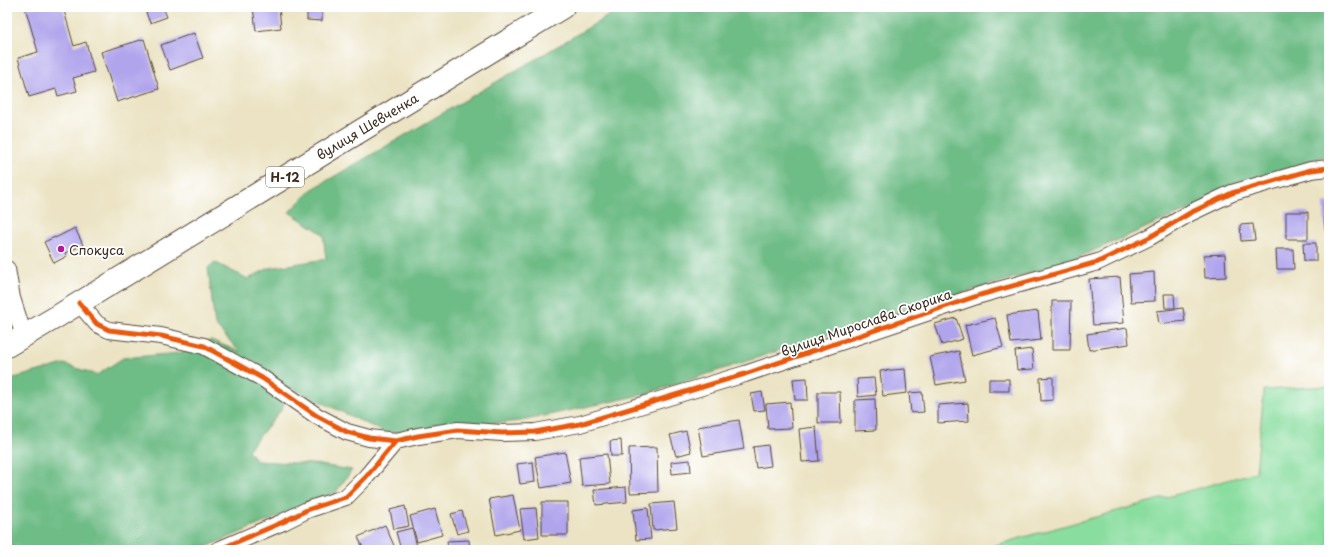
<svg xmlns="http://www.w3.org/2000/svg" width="1336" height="557" font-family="'Playpen Sans',sans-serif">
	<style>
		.green { fill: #89dd9f; stroke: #62845e }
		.forest { fill: #6ebc86; stroke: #547352 }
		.building { fill: #b0a4ec }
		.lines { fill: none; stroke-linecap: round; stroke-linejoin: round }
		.street-casing { stroke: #554637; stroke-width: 18 }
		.primary-casing { stroke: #554637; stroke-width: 24 }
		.street { stroke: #fff; stroke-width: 16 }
		.primary { stroke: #fff; stroke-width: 22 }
		.cycleway-casing { stroke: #fff; stroke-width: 8 }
		.cycleway { stroke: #e8590c; stroke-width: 5 }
		.poi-dot { fill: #b5179e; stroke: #fff; stroke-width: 1.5 }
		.labels { text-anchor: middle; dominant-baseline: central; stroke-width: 3.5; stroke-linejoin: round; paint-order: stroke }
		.shield { fill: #fff; stroke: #766a62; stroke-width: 1 }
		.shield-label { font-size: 12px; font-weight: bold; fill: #3b2a1e }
		.street-label { font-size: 13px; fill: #3b2a1e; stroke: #fff }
		.poi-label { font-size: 13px; fill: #3b2a1e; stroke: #fff; text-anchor: start }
	</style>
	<rect width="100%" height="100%" fill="#fff"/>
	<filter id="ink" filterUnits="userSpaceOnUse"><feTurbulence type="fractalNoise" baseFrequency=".025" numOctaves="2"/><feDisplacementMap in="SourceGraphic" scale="8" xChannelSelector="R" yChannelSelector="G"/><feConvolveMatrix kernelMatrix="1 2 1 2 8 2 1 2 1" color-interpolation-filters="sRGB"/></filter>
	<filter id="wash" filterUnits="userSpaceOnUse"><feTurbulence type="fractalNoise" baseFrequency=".012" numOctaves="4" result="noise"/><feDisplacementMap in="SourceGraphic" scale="16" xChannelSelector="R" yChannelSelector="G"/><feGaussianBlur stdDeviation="0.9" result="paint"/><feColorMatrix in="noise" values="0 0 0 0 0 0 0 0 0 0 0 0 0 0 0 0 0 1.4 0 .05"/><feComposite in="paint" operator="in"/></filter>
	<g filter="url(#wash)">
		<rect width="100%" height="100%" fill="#ebe3c3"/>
		<!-- green -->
		<path class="green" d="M1329 386V550H978L1256 472 1264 390Z"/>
		<!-- forest -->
		<path class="forest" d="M623 7H1329V154L1154 224 1068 262 879 318 646 394 521 421 386 433 290 387 282 409 248 450 256 461 314 464 352 470 336 492 199 550H7V380L64 364 97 375 123 358 179 353 211 340 240 352 215 325 208 268 214 262 248 279 269 268 326 259 323 234 289 212 311 190 539 57Z"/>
		<g id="blocks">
			<!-- building -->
			<path class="building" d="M25 7H63L74 46 86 42 94 72 73 78 77 91 58 96 56 89 29 97 18 58 38 52Z
				M144 7H163L167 17 150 23Z
				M253 7H279L281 28 256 31Z
				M307 7H322V21L307 20Z
				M194 33 203 58 170 70 161 45Z
				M144 39 159 89 117 102 101 52Z
				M1329 202V231H1325L1324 203Z
				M1286 212H1308V239H1286Z
				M1253 224 1255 240 1241 241 1240 225Z
				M75 228 83 245 65 253 67 256 54 263 44 242 55 237V238Z
				M1303 243H1316V261H1304Z
				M1276 249H1293L1294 269H1277Z
				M1225 254 1226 277 1205 278 1204 255Z
				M1154 272 1155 301 1131 302 1129 274Z
				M1120 277 1124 323 1093 325 1089 279Z
				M1164 294H1174L1175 308H1165Z
				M1052 301H1071L1070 350H1052Z
				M1183 308 1185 321 1159 324 1157 311Z
				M1038 311 1041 340 1011 343 1007 315Z
				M956 318 963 339 942 345 935 324Z
				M995 318 1003 347 972 355 965 325Z
				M1127 328 1129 344 1089 350 1087 334Z
				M1032 349 1034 369 1017 370 1015 351Z
				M959 351 965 380 936 385 930 357Z
				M905 369 907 393 883 396 880 371Z
				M1053 377V400L1041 401 1040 378Z
				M807 378 808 400H795L793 379Z
				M874 378 876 395 858 397 857 379Z
				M989 379H1009V391H989Z
				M762 392 765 410 754 411 751 394Z
				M818 392H840L841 423H818Z
				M922 392 924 412 911 413 909 393Z
				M875 399 876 430 855 431V400Z
				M790 402 792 428 768 429 766 404Z
				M968 403 969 421 938 423V405Z
				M739 420 744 449 703 456 698 427Z
				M816 427 819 461 802 462 799 429Z
				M686 431 691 452 676 456 670 435Z
				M621 440 622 456H611L610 441Z
				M768 445 771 466 756 468 753 447Z
				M657 447 658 492 630 493 629 448Z
				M565 452 571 483 541 488 535 457Z
				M607 454 610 484 582 486 579 457Z
				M690 460 691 472 672 474 671 462Z
				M533 462 535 482 520 484 517 464Z
				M626 487 627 502 596 505 594 490Z
				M513 495 520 530 496 535 489 499Z
				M542 502H568V535H542Z
				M674 502 677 528 653 530 651 504Z
				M405 506 409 526 394 529 390 510Z
				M536 508 539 537 524 539 520 509Z
				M648 508 651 539 636 540 633 510Z
				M435 509 442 535 417 542 410 516Z
				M462 511 468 531 457 534 451 514Z
				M385 525 396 550H364L358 537Z
				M412 528 418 550H401L396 532Z
				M469 540 470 550H448L447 541Z"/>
		</g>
	</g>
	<g filter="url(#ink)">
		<use href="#blocks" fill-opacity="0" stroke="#554637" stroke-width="1"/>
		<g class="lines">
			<defs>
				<path id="street" d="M7 269 12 298 24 336
					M79 303 97 324 109 330 161 336 204 346 262 378 317 416 347 432 369 438 396 441
					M218 550 283 522 307 510 346 497 366 477 396 441 418 436 458 430 502 433 535 432 580 424 745 374 980 295 1098 262 1150 237 1190 213 1232 193 1311 170 1329 168"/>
				<path id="primary" d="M7 346 58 316 563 7"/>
			</defs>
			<!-- street casing -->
			<use href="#street" class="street-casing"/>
			<!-- primary casing -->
			<use href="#primary" class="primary-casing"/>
			<!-- street -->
			<use href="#street" class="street"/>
			<!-- primary -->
			<use href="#primary" class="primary"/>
			<defs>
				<path id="cycleway" d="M79 303 97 324 109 330 161 336 204 346 262 378 317 416 347 432 369 438 396 441
					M218 550 283 522 307 510 346 497 366 477 396 441 418 436 458 430 502 433 535 432 580 424 745 374 980 295 1098 262 1150 237 1190 213 1232 193 1311 170 1329 168"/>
			</defs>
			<!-- cycleway casing -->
			<use href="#cycleway" class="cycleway-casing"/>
			<!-- cycleway -->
			<use href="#cycleway" class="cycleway"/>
		</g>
	</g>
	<!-- markers -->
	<circle class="poi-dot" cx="61" cy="249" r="4"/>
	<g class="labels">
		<!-- shield labels -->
		<rect class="shield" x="266" y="167" width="38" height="20" rx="3"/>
		<g class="shield-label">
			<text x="285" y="177">Н-12</text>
		</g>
		<!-- street labels -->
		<g class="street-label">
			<text transform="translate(367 126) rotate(-31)">вулиця Шевченка</text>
			<text transform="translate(866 322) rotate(-19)">вулиця Мирослава Скорика</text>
		</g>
		<!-- poi labels -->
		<g class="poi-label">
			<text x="69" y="249">Спокуса</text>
		</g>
	</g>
	<!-- margin -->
	<rect width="1336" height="557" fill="none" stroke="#fff" stroke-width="24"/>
</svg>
